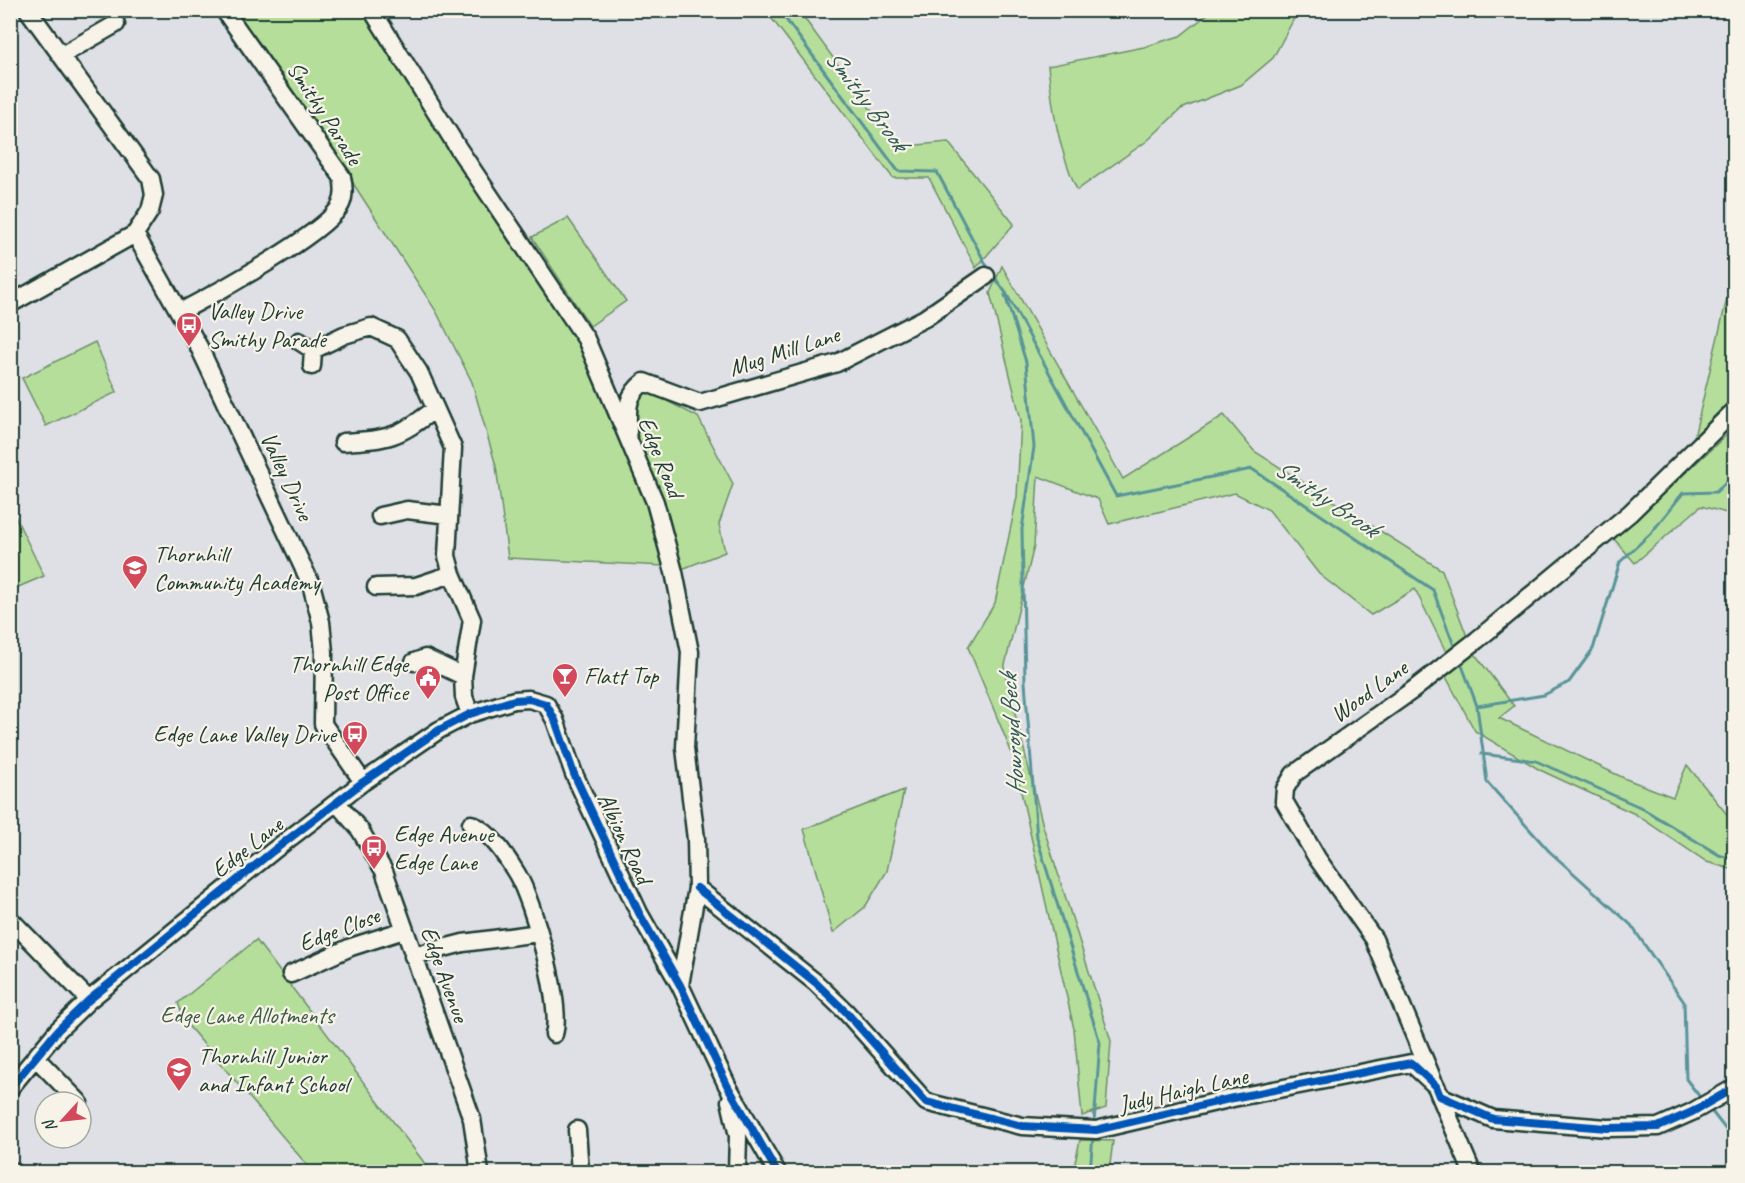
<svg xmlns="http://www.w3.org/2000/svg" width="1745" height="1183" font-family="Caveat,sans-serif">
	<style>
		.green { fill: #b6de9b; stroke: #6a8e68; stroke-width: 1.5 }
		.lines { fill: none; stroke-linecap: round; stroke-linejoin: round }
		.stream { stroke: #589497; stroke-width: 3 }
		.minor-casing { stroke: #1f3d34; stroke-width: 21 }
		.minor { stroke: #f7f3e8; stroke-width: 16 }
		.cycleway-casing { stroke: #f7f3e8; stroke-width: 11 }
		.cycleway { stroke: #0057b8; stroke-width: 8 }
		.labels { text-anchor: middle; dominant-baseline: central; stroke-width: 4.5; stroke-linejoin: round; paint-order: stroke }
		.street-label { font-size: 24px; fill: #1f3d34; stroke: #f7f3e8 }
		.poi-label { font-size: 24px; fill: #1f3d34; stroke: #f7f3e8; text-anchor: start }
		.park-label { font-size: 24px; fill: #3d5d49; stroke: #f7f3e8 }
		.water-label { font-size: 26px; font-style: italic; fill: #325a55; stroke: #f7f3e8 }
	</style>
	<rect width="100%" height="100%" fill="#dfdfe6"/>
	<filter id="ink" filterUnits="userSpaceOnUse"><feTurbulence type="fractalNoise" baseFrequency=".0167" numOctaves="2"/><feDisplacementMap in="SourceGraphic" scale="12" xChannelSelector="R" yChannelSelector="G"/><feConvolveMatrix kernelMatrix="1 2 1 2 8 2 1 2 1" color-interpolation-filters="sRGB"/></filter>
	<g filter="url(#ink)">
		<!-- green -->
		<path class="green" d="M1213 10 1298 11 1273 58 1241 85 1181 109 1147 141 1077 190C1058 147 1053 112 1048 66L1144 47 1180 36Z
			M231 11H364L586 354 649 505 664 566 508 558 496 466 472 382 436 311 349 177Z
			M766 11H799L898 147 948 142 1014 224 976 268 929 178H893Z
			M568 218 626 301 590 326 532 237Z
			M1002 266 1123 479 1224 415 1254 451 1442 570 1468 639 1447 654 1415 589 1371 615 1319 574 1269 510 1235 493 1109 524 1098 499 1038 476 1034 546 1004 669 1043 826 1111 1041 1106 1108 1082 1116 1074 1029 1013 756 968 647 995 603 1017 497 1021 420 990 293Z
			M1734 269V396L1694 437Z
			M95 342 117 392 46 426 22 378Z
			M644 389 698 417 733 484 719 524 725 552 682 569C675 546 671 519 662 497 646 457 618 432 644 389Z
			M1734 428V515L1701 506 1635 563 1614 539Z
			M14 514 44 576 11 590V516Z
			M1472 650 1514 706 1499 718 1626 779 1673 797 1687 765 1734 823V870L1707 862 1635 814 1540 770 1475 731 1445 675Z
			M904 790 887 871 865 907 833 933 804 829Z
			M256 940 426 1165 416 1172H313L185 1022 178 1003Z
			M1080 1140 1113 1141 1109 1172H1073Z"/>
		<g class="lines">
			<!-- stream -->
			<path class="stream" d="M779 10 898 171 937 172 989 270
				M993 275 1006 293 1116 496 1252 469 1433 590 1456 651
				M1005 295 1026 362 1034 447 1022 529 1025 682 1037 838 1100 1043 1094 1123
				M1460 660 1477 706 1487 782 1549 851 1631 925 1684 1002 1686 1079 1703 1101
				M1477 706 1544 695 1569 682 1593 649 1620 562 1651 533 1683 493 1716 492 1734 474
				M1482 754 1536 761 1640 807 1719 855 1734 860
				M1709 1108 1734 1140
				M1090 1172 1093 1135"/>
			<defs>
				<path id="minor" d="M372 10 458 148 586 339 655 502 674 572 690 652 685 748 696 839 697 888 680 985
					M62 55 116 24
					M135 234 199 347 311 584 321 622 324 652 323 724 363 782
					M10 304 135 234 150 211 154 195 151 179 28 10
					M180 312C211 296 330 231 341 204 345 195 344 186 342 177L224 10
					M299 341 313 350 344 335 371 327 397 339 419 372 453 448 447 556 452 574 472 620 463 676 464 697 470 714
					M312 366 313 350
					M628 432C628 409 625 397 644 382L700 403 837 363 925 318 986 276
					M343 442C390 439 397 438 435 409
					M380 516 407 510 449 515
					M376 587 416 586 452 574
					M414 662 425 658 463 676
					M337 803 360 830 384 871 472 1119 480 1172
					M471 824C491 832 506 856 517 874 533 901 563 1006 554 1034
					M697 888 815 982 846 1012 926 1102 1022 1126 1096 1130 1233 1098 1411 1063 1436 1086 1440 1096 1493 1119 1607 1128 1658 1127 1692 1112 1734 1088
					M10 919 89 1000
					M413 956 463 943 539 933
					M291 974 351 947 404 930
					M35 1057 79 1102
					M1433 1080 1374 939 1317 858 1284 801 1285 789 1294 774 1413 690 1477 640 1630 513 1734 411
					M10 1088 58 1030 89 1000 273 851 363 782 439 730 470 714 514 700 529 699 546 704 555 720 574 774 639 913 680 985 727 1085 777 1172
					M1440 1096 1472 1172
					M730 1101 738 1136 737 1172
					M577 1130 580 1172
					M10 1170 14 1172"/>
			</defs>
			<!-- minor casing -->
			<use href="#minor" class="minor-casing"/>
			<!-- minor -->
			<use href="#minor" class="minor"/>
			<defs>
				<path id="cycleway" d="M697 888 815 982 846 1012 926 1102 1022 1126 1096 1130 1233 1098 1411 1063 1436 1086 1440 1096 1493 1119 1607 1128 1658 1127 1692 1112 1734 1088
					M10 1088 58 1030 89 1000 273 851 363 782 439 730 470 714 514 700 529 699 546 704 555 720 574 774 639 913 680 985 727 1085 777 1172"/>
			</defs>
			<!-- cycleway casing -->
			<use href="#cycleway" class="cycleway-casing"/>
			<!-- cycleway -->
			<use href="#cycleway" class="cycleway"/>
		</g>
	</g>
	<!-- icons -->
	<defs>
		<symbol id="bus-pin" viewBox="-11 -11 22 30"><path d="M0 17L-7.5 6A9.5 9.5 0 1 1 7.5 6Z" fill="#d1495b" stroke="#f7f3e8"/><path d="M-5-6H5V4H4V6H2V4H-2V6H-4V4H-5ZM-3.5-4V0h7V-4ZM-3.5 1.2v1.5H-2V1.2ZM2 1.2v1.5H3.5V1.2Z" fill="#fff"/></symbol>
		<symbol id="school-pin" viewBox="-11 -11 22 30"><path d="M0 17L-7.5 6A9.5 9.5 0 1 1 7.5 6Z" fill="#d1495b" stroke="#f7f3e8"/><path d="M0-5L7-2L0 1L-7-2ZM-4 1L0 2.5L4 1V4Q0 6-4 4Z" fill="#fff"/></symbol>
		<symbol id="bar-pin" viewBox="-11 -11 22 30"><path d="M0 17L-7.5 6A9.5 9.5 0 1 1 7.5 6Z" fill="#d1495b" stroke="#f7f3e8"/><path d="M-6-5H6L.8 .8V4.5H3.5V6h-7V4.5H-.8V.8Z" fill="#fff"/></symbol>
		<symbol id="civic-pin" viewBox="-11 -11 22 30"><path d="M0 17L-7.5 6A9.5 9.5 0 1 1 7.5 6Z" fill="#d1495b" stroke="#f7f3e8"/><path d="M-.6-6.5H3V-4.5H.6V-3L4-1V1h2V6H-6V1h2V-1L-.6-3ZM-1.2 2.5V6h2.4V2.5Z" fill="#fff"/></symbol>
	</defs>
	<g fill-rule="evenodd">
		<use href="#bus-pin" x="174" y="310" width="30" height="40"/>
		<use href="#school-pin" x="120" y="553" width="30" height="40"/>
		<use href="#bar-pin" x="550" y="661" width="30" height="40"/>
		<use href="#civic-pin" x="413" y="663" width="30" height="40"/>
		<use href="#bus-pin" x="340" y="719" width="30" height="40"/>
		<use href="#bus-pin" x="359" y="833" width="30" height="40"/>
		<use href="#school-pin" x="164" y="1055" width="30" height="40"/>
	</g>
	<g class="labels">
		<!-- street labels -->
		<g class="street-label">
			<text transform="translate(325 113) rotate(57)">Smithy Parade</text>
			<text transform="translate(784 351) rotate(-18)">Mug Mill Lane</text>
			<text transform="translate(661 457) rotate(68)">Edge Road</text>
			<text transform="translate(287 476) rotate(65)">Valley Drive</text>
			<text transform="translate(1369 691) rotate(-36)">Wood Lane</text>
			<text transform="translate(625 838) rotate(65)">Albion Road</text>
			<text transform="translate(247 847) rotate(-38)">Edge Lane</text>
			<text transform="translate(339 929) rotate(-21)">Edge Close</text>
			<text transform="translate(445 974) rotate(70)">Edge Avenue</text>
			<text transform="translate(1183 1090) rotate(-13)">Judy Haigh Lane</text>
		</g>
		<!-- poi labels -->
		<g class="poi-label">
			<text x="208" y="311">Valley Drive<tspan x="208" dy="28">Smithy Parade</tspan></text>
			<text x="154" y="554">Thornhill<tspan x="154" dy="28">Community Academy</tspan></text>
			<text x="408" y="664" text-anchor="end">Thornhill Edge<tspan x="408" dy="28">Post Office</tspan></text>
			<text x="584" y="676">Flatt Top</text>
			<text x="336" y="734" text-anchor="end">Edge Lane Valley Drive</text>
			<text x="394" y="834">Edge Avenue<tspan x="394" dy="28">Edge Lane</tspan></text>
			<text x="198" y="1056">Thornhill Junior<tspan x="198" dy="28">and Infant School</tspan></text>
		</g>
		<!-- park labels -->
		<g class="park-label">
			<text x="247" y="1015">Edge Lane Allotments</text>
		</g>
		<!-- water labels -->
		<g class="water-label">
			<text transform="translate(867 100) rotate(53)">Smithy Brook</text>
			<text transform="translate(1327 498) rotate(34)">Smithy Brook</text>
			<text transform="translate(1012 735) rotate(-94)">Howroyd Beck</text>
		</g>
	</g>
	<!-- margin -->
	<rect width="1745" height="1183" fill="none" stroke="#f7f3e8" stroke-width="36"/>
	<rect x="18" y="18" width="1709" height="1147" fill="none" stroke="#1f3d34" stroke-width="2" filter="url(#ink)"/>
	<!-- north arrow -->
	<g transform="translate(63 1120) rotate(243)"><circle r="28" fill="#f7f3e8" stroke="#a1aaa0" stroke-width="1.5"/>
	<path d="M0-4.5L10 22L0 15L-10 22Z" fill="#d1495b"/>
	<text y="-9" font-size="16" font-weight="bold" text-anchor="middle" fill="#1f3d34">N</text>
	</g>
</svg>
